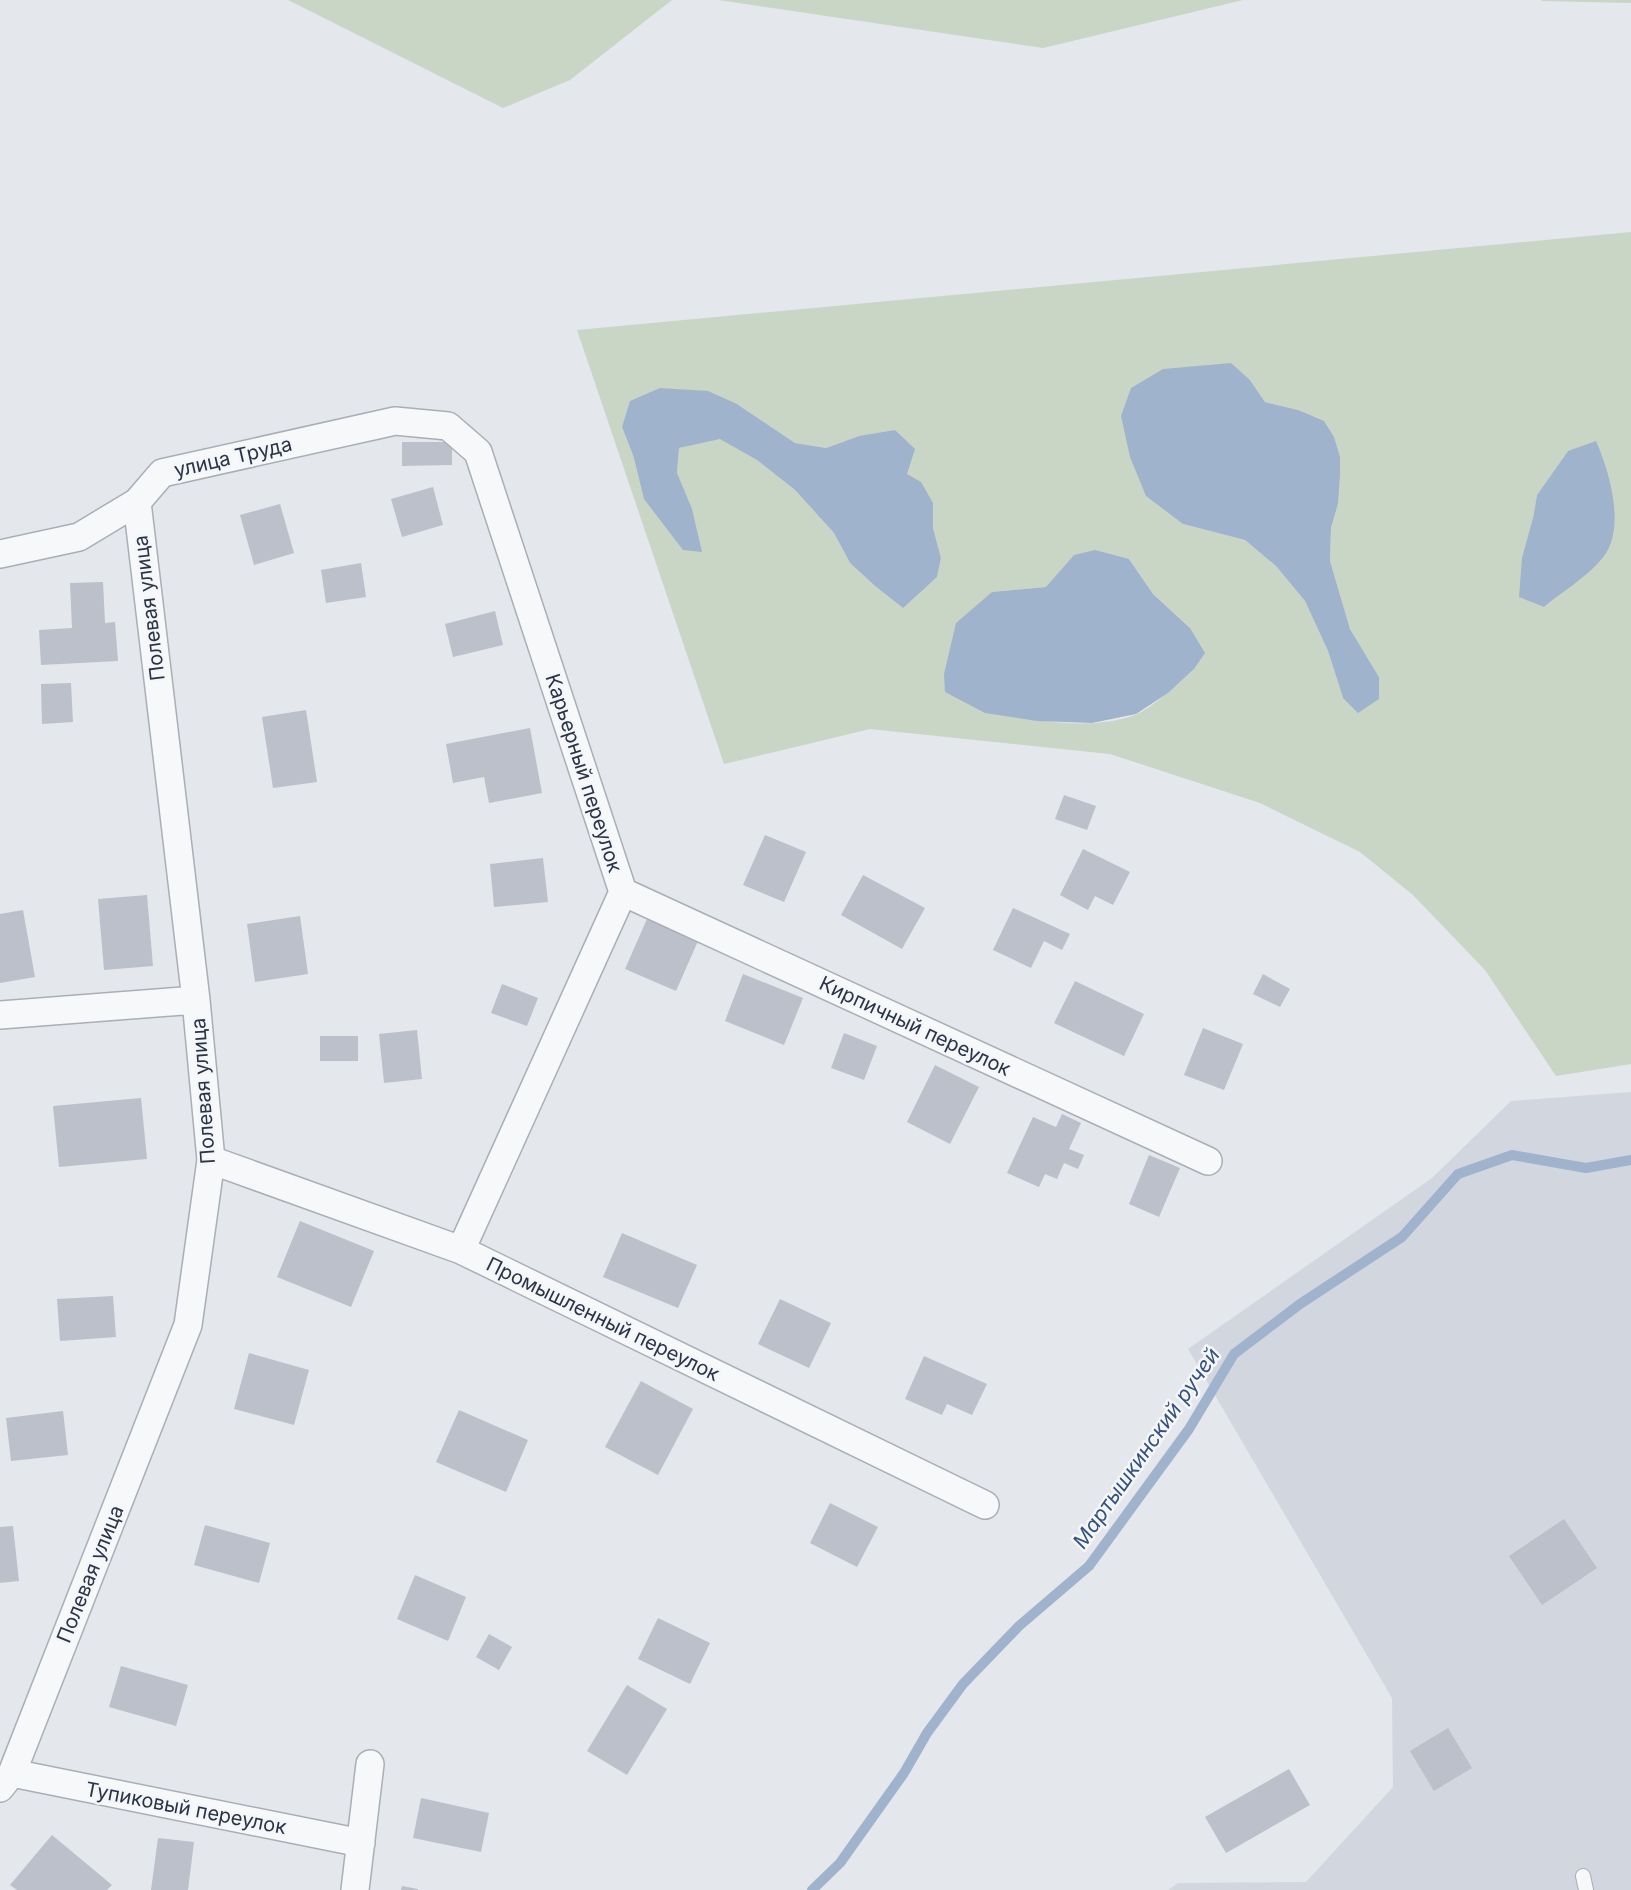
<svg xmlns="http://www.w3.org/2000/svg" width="1631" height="1890" font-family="Inter,sans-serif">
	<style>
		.built { fill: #d2d6de }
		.green { fill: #c9d6c5; fill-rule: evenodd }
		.water { fill: #9fb4cc }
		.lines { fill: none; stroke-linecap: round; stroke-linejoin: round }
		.stream { stroke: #9fb4cc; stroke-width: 10 }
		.building { fill: #bbc0ca }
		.lane-casing { stroke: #a9aeb7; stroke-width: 16 }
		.street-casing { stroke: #a9aeb7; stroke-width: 30 }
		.lane { stroke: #f7f8fa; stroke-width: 14 }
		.street { stroke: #f7f8fa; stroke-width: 27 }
		.labels { text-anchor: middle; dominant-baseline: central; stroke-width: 5; stroke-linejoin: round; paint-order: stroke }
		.street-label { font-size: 20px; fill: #2b3445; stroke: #f4f6f9 }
		.water-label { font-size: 21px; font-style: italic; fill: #34527a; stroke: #f4f6f9 }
	</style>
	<rect width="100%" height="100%" fill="#e4e7ec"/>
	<!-- built -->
	<path class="built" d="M1631 1092V1890H1168L1178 1883 1306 1882 1393 1787 1392 1698 1188 1349 1432 1178 1511 1101Z"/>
	<!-- green -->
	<path class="green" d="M288 0H672L570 80 503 108Z
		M718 0H1243L1043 48Z
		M1542 0H1631V3L1542 1Z
		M1631 232V1064L1556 1076 1485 970 1413 895 1360 852 1260 803 1110 754 870 729 724 764 577 330ZM1250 380 1265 402 1298 410 1338 504 1331 528 1330 561 1350 629 1379 677 1343 698 1328 651 1305 601 1276 566 1245 540 1183 524ZM737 404 795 443 826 448 859 436 906 474 933 503V528L941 558 937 577 902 607 875 586 850 563 834 533 795 490 757 460 720 438 679 448 677 473 634 458 622 427ZM1568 451 1591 569 1544 607 1533 518 1537 495ZM1129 559 1153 594 1190 628 1194 669C1179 683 1154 707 1135 715 1100 728 1052 724 1016 716L992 592 1046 587Z"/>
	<!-- water -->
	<path class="water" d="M1231 363 1250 380 1265 402 1298 410 1324 421 1334 437 1340 457V475L1338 504 1331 528 1330 561 1350 629 1379 677V699L1358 713 1343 698 1328 651 1305 601 1276 566 1245 540 1183 524 1146 496 1130 457 1121 416 1131 388 1163 369Z
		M660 388 708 391 737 404 795 443 826 448 859 436 895 430 915 449 907 474 921 482 933 503V528L941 558 937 577 903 608 875 586 850 563 834 533 795 490 757 460 720 439 679 448 677 473 692 509 702 552 683 550 644 499 634 458 622 427 630 401Z
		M1596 441C1609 470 1626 527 1604 556 1590 575 1562 592 1544 607L1519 597 1522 558 1533 518 1537 495 1568 451Z
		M1095 550 1129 559 1153 594 1190 628 1205 653 1194 669 1168 693 1136 714 1092 723 1037 721 985 713 945 692 944 674 956 623 992 592 1046 587 1074 555Z"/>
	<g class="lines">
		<!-- stream -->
		<path class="stream" d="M812 1890 840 1863 904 1773 927 1733 963 1684 1019 1626 1089 1566 1189 1429 1234 1354 1300 1304 1402 1237 1458 1174 1512 1155 1586 1168 1631 1160"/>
	</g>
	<!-- building -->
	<path class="building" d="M402 442H452V465L402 466Z
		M433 487 443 525 402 537 391 499Z
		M280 504 294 553 254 565 240 515Z
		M361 563 366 597 326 603 321 570Z
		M103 582 105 623 115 622 118 661 41 665 39 630 72 628 70 583Z
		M495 611 503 645 453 657 445 624Z
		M71 683 73 722 42 724 41 684Z
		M306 710 317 782 273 788 262 717Z
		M530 728 542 793 489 803 484 777 453 783 446 744Z
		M1064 795 1096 806 1087 830 1055 819Z
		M765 835 806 852 784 902 743 885Z
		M1083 849 1130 872 1113 905 1095 896 1088 910 1060 895Z
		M543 858 548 902 494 907 490 864Z
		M863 875 925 908 902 949 841 915Z
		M147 895 153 966 104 970 98 899Z
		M1013 908 1070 934 1062 950 1044 941 1031 968 993 950Z
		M23 910 35 977 0 983V914Z
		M300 916 308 974 255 982 247 924Z
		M647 919 698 941 676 991 625 969Z
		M743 974 803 998 784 1045 725 1021Z
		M1263 974 1290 989 1280 1007 1253 994Z
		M1075 981 1144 1014 1124 1056 1054 1023Z
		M502 984 538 998 527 1026 491 1013Z
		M1203 1028 1243 1044 1224 1090 1184 1075Z
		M417 1030 422 1079 384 1083 379 1034Z
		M844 1033 877 1046 864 1080 831 1068Z
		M320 1036H358V1061H320Z
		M935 1065 979 1087 950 1144 907 1122Z
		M141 1098 147 1159 59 1167 53 1106Z
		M1062 1114 1081 1123 1069 1149 1084 1155 1078 1169 1064 1163 1057 1179 1045 1174 1039 1187 1007 1173 1033 1117 1056 1127Z
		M1149 1155 1180 1168 1159 1217 1129 1204Z
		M300 1221 374 1251 351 1307 277 1277Z
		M622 1233 697 1265 678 1308 603 1277Z
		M113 1296 116 1337 60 1341 57 1299Z
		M780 1299 831 1323 809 1368 758 1344Z
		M249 1353 309 1370 294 1425 234 1409Z
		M924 1356 987 1384 972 1415 947 1404 942 1415 905 1399Z
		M641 1381 693 1409 658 1475 605 1447Z
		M459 1410 528 1440 506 1492 436 1462Z
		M63 1411 68 1455 11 1461 6 1418Z
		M830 1503 878 1527 857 1567 810 1543Z
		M1564 1519 1597 1568 1542 1605 1509 1556Z
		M205 1525 270 1543 259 1583 194 1565Z
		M13 1526 19 1581 0 1583V1527Z
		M415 1575 466 1597 448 1641 397 1619Z
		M658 1618 710 1643 690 1684 638 1659Z
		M489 1634 512 1647 499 1670 476 1657Z
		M121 1666 188 1685 176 1726 109 1707Z
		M627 1685 667 1709 627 1775 587 1751Z
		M1448 1728 1472 1768 1434 1791 1410 1751Z
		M1289 1769 1310 1805 1226 1853 1205 1817Z
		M421 1798 489 1813 481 1852 413 1838Z
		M52 1835 112 1885 107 1890H17L10 1885Z
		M158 1838 194 1842 188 1890H151Z
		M402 1886 418 1889V1890H401Z"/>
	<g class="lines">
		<defs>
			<path id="lane" d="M1583 1876 1586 1890"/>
			<path id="street" d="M0 554 79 537 137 502 162 473 395 421 448 426 478 452 623 892 461 1250
				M623 892 1208 1161
				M0 1015 196 1000
				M211 1160 461 1250 985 1505
				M12 1773 361 1843
				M0 1788 12 1773 188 1325 211 1160 196 1000 137 502
				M355 1890 370 1764"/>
		</defs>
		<!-- lane casing -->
		<use href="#lane" class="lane-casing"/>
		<!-- street casing -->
		<use href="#street" class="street-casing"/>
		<!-- lane -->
		<use href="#lane" class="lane"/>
		<!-- street -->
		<use href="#street" class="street"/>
	</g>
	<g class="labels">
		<!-- street labels -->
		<g class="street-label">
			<text transform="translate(233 457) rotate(-13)">улица Труда</text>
			<text transform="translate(149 608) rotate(-97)">Полевая улица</text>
			<text transform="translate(584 773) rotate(72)">Карьерный переулок</text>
			<text transform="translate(915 1026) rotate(25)">Кирпичный переулок</text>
			<text transform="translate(203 1091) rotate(-94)">Полевая улица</text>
			<text transform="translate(603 1319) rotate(26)">Промышленный переулок</text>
			<text transform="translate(90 1574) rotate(-68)">Полевая улица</text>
			<text transform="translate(186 1808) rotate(11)">Тупиковый переулок</text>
		</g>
		<!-- water labels -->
		<g class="water-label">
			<text transform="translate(1146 1448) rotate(-55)">Мартышкинский ручей</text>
		</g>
	</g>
</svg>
